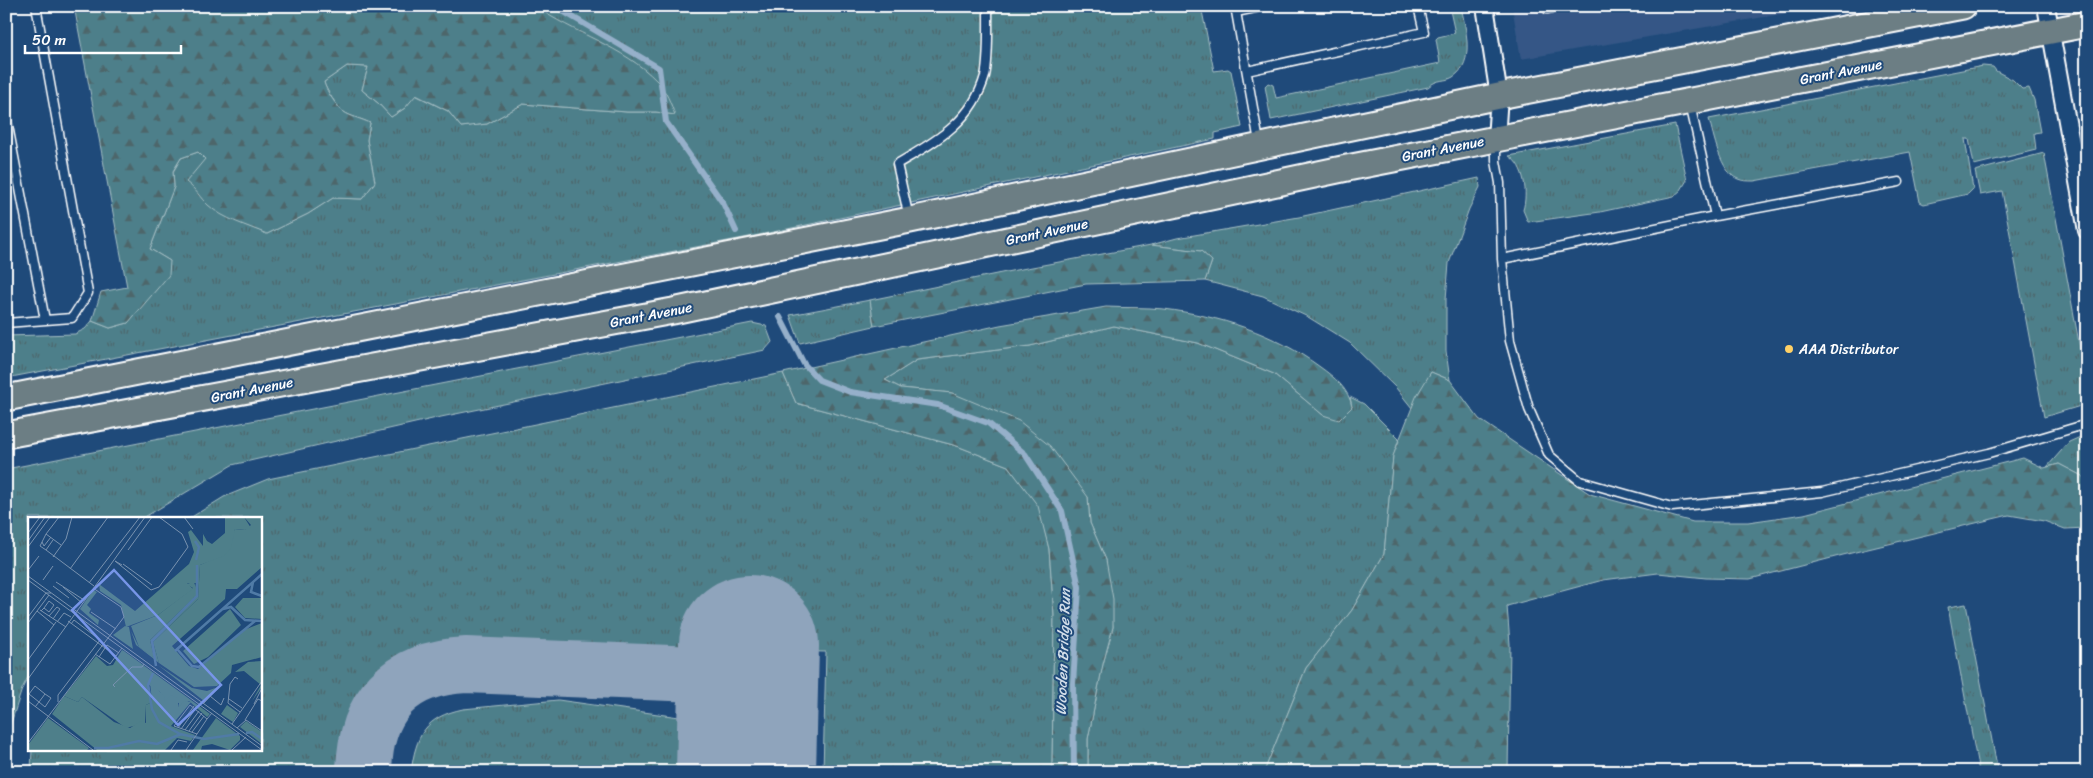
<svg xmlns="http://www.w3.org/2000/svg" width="2093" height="778" font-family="Sriracha,sans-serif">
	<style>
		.built { fill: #345786 }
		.grass { fill: url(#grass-tufts); stroke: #a6bfc4 }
		.forest { fill: url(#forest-firs); stroke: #a6bfc4 }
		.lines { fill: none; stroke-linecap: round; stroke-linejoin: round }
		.stream { stroke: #96b0ca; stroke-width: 6 }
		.taxiway { stroke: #8fa4bc; stroke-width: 56 }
		.runway { stroke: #8fa4bc; stroke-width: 140 }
		.service-casing { stroke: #fff; stroke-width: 11 }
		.minor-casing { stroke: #fff; stroke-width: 20 }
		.primary-casing { stroke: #fff; stroke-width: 29 }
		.service { stroke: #1f4a7a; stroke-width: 8 }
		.minor { stroke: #1f4a7a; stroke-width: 16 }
		.primary { stroke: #6c7e84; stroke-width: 25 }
		.poi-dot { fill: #ffd166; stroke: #1f4a7a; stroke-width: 2 }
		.labels { text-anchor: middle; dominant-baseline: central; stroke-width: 4; stroke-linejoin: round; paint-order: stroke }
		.street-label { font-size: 14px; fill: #fff; stroke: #1f4a7a }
		.poi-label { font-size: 14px; fill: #fff; stroke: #1f4a7a; text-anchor: start }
		.water-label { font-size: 15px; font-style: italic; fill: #d3dee9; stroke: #1f4a7a }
		.inset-river { fill: none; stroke: #507ba6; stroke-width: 2.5 }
		.inset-road { fill: none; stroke: #7992af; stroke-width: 1 }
		.view { fill: #7795e8; fill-opacity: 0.15; stroke: #7795e8; stroke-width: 2.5 }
		.inset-edge { fill: none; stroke: #fff; stroke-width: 2.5 }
	</style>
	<defs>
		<pattern id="grass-tufts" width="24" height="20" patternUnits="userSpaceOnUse" patternTransform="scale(1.25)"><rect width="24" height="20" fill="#4e7f8a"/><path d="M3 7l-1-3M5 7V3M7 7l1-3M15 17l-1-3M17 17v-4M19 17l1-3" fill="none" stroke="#4d666b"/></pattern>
		<pattern id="forest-firs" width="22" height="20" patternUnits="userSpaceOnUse" patternTransform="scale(1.25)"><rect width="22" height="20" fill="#4e7f8a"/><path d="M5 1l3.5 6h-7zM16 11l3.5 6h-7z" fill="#4d666b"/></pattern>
	</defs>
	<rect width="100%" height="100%" fill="#1f4a7a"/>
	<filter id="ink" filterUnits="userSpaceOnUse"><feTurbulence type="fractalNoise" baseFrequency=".02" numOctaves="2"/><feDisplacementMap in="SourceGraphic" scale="10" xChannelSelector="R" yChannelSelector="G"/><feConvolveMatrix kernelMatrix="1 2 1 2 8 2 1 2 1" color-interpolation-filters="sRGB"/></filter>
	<g filter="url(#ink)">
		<!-- built -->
		<path class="built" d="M1512 6H1828L1521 59Z"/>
		<!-- grass -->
		<path class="grass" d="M535 6H1201L1214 71 1228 69 1231 71 1242 127 1215 133V139L754 236 6 378V336L75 334 85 329 92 321 110 328 128 323 170 261 150 249 174 187 173 172 181 158 198 152 205 159 197 190C215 216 239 222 267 234L308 214 333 198 362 199 375 182 367 140 370 123C362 119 349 116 344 112 338 108 325 89 324 82L347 66 368 67 362 90 378 103 391 117 405 108 415 95 448 111 461 127 487 124 523 104 627 112H656L675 115Z
			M1449 6H1461C1465 28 1476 62 1453 77 1445 82 1438 78 1428 87L1271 120 1265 86 1268 83 1273 85 1276 98 1440 63 1436 39 1438 37 1455 33Z
			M1983 66 1993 67 1996 71 2013 80 2022 89 2029 88 2034 100 2040 132 2034 133 2036 150 1974 165 1969 139H1965L1973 189 1968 194 1924 204 1920 202 1910 152 1754 181C1749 181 1742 181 1738 179 1720 172 1714 136 1709 119Z
			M1675 125 1687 180 1681 190 1674 196 1600 212 1528 222 1523 210C1528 194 1525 166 1509 156Z
			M2044 153 2087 386V404L2044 417 2002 191 1980 195 1975 171Z
			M1479 178 1480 187 1469 209 1449 263 1446 299V351L1450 380 1431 372 1412 408 1396 388 1350 343 1308 317 1263 296 1205 281 1212 261 1201 251 1151 245 1177 238 1299 217Z
			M870 300 874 326 800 343 790 315Z
			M752 323 766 326 772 342 765 350 441 417 232 465 143 518H29V675L22 689 10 726 9 584 6 562V469Z
			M1114 326 1198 343 1274 374 1323 415 1352 407 1350 397 1364 404 1399 439 1393 457 1384 554 1352 610 1306 668 1264 772H1088V739L1103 664 1113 627 1106 560 1090 523 1088 497 952 393 901 388 885 380 917 360 1030 346Z
			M783 373 796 403 957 446 1008 466 1039 506 1049 549 1054 615 1052 772H823L826 652C743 650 661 649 579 646 541 644 465 635 431 647 374 669 345 711 344 772H31L32 749H260V518H190L224 497 268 479Z
			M2087 434V484L2082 476 2059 464 2047 467 2069 442Z
			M1966 604 1998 772H1979L1948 607Z
			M558 700 679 717 678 772H411C416 735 425 717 463 709Z"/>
		<!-- forest -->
		<path class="forest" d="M74 6H535C574 34 623 46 657 81 666 90 671 104 675 115L656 112H627L523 104 487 124 461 127 448 111 416 95 405 108 391 117 378 103 362 90 368 67 347 66 324 82C325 89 338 109 344 112 349 116 362 119 370 123L367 140 375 182 362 199 333 198 308 214 267 234C248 226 223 219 208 205 199 197 197 190 186 182L205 159 198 152 181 158 173 171 174 187 150 249 170 261 169 275 128 323 110 328 92 321 101 292 127 287Z
			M1151 245 1201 251 1212 261 1205 281 1086 284 874 326 870 300 1016 270Z
			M1106 307C1125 308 1145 307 1164 309 1220 316 1274 333 1320 367 1334 377 1349 389 1352 407L1339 420 1323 415 1274 374 1198 343 1114 326 1030 346 917 360 885 380 901 388 952 393 1019 421 1050 446 1088 497 1090 523 1106 560 1113 599V627L1103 664 1088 739V772H1052L1054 615 1049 549 1038 506 1008 466 957 446 796 403 783 373 1000 325Z
			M1431 372 1450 380 1479 419 1590 494 1693 522H1748L1804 514 2023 458 2044 468 2059 464 2082 476 2087 484V528L2065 529 2044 521 2009 515 1843 555 1750 579 1706 578 1658 573 1603 580 1507 606 1510 644 1508 772H1264L1306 668 1352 610 1384 554 1393 456 1416 397Z"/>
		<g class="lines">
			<!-- stream -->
			<path class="stream" d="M554 6 659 68 666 122 723 203 736 231
				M780 317 804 364 819 380 850 392 938 405 988 423 1025 454 1062 511 1079 587 1073 684 1074 772"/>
			<!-- taxiway -->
			<path class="taxiway" d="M364 772C365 706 399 668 466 665L749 676"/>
			<!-- runway -->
			<path class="runway" d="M746 772 749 645"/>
			<defs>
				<path id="service" d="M1235 6 1259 142
					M1547 6V9L1564 6
					M1236 12 1265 6
					M1247 71 1424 32 1418 6
					M1690 104 1715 216
					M6 115 45 320
					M1496 144V161L1500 183 1502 259 1510 341 1529 409 1549 455 1580 481 1672 507 1822 492 1989 453 2087 424
					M909 218 897 164C936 141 972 122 985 76 989 60 988 24 988 6
					M1502 259 1715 216 1899 182
					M6 323 72 318 88 293 36 6"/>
				<path id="minor" d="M1485 6 1499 96 1496 139
					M2046 6 2087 231"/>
				<path id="primary" d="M6 398 910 220 1499 96 1963 6
					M6 435 673 311 1347 168 2087 24"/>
			</defs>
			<!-- service casing -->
			<use href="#service" class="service-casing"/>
			<!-- minor casing -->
			<use href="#minor" class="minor-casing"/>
			<!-- primary casing -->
			<use href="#primary" class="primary-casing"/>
			<!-- service -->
			<use href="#service" class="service"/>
			<!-- minor -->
			<use href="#minor" class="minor"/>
			<!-- primary -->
			<use href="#primary" class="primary"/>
		</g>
	</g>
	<!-- markers -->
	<circle class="poi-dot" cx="1789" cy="349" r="5"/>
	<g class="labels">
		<!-- street labels -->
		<g class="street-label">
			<text transform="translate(1841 72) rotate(-11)">Grant Avenue</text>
			<text transform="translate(1443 149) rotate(-11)">Grant Avenue</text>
			<text transform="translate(1047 232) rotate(-12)">Grant Avenue</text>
			<text transform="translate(651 315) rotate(-11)">Grant Avenue</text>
			<text transform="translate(252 390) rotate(-11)">Grant Avenue</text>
		</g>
		<!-- poi labels -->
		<g class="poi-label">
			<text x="1799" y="349">AAA Distributor</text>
		</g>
		<!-- water labels -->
		<g class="water-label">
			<text transform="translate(1063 652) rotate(-88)">Wooden Bridge Run</text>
		</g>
	</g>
	<!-- overview -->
	<g transform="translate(28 517)">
		<rect width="234" height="234" fill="#1f4a7a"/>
		<path d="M216 0H234V50L209 72H198L197 82 144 129 161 149 170 152 216 113 234 106V140L204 148 203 156 189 169 166 170 131 146 125 125 170 82 172 48 196 37 207 12 217 13 223 8ZM166 65 169 74 165 82 122 123 126 140 123 139 111 130 103 109 130 98 165 71 158 67ZM65 73 69 75 59 88 63 92 61 96 71 103 70 108 52 92ZM215 81H234V102L217 101 207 90ZM202 92 213 108 180 140 166 147 155 134ZM97 109 101 110 105 132 85 118ZM94 133 96 134 182 197 179 200 161 184 150 190 151 186 136 185 132 175 121 168 124 185 118 188 117 206 98 211 54 180 50 185 36 179 68 139 79 149 85 148ZM130 148 164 171 179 174 190 170 176 184ZM199 188 210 196 205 205 193 197ZM218 204 234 215V227L212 210Z" fill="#4e7f8a"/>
		<path d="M197 0H216L223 11 217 13 207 12 203 31 196 39 172 48 170 82 125 125 131 146 108 128 103 114 111 130 126 140 122 123 165 82 168 66H159L165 72 130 98 98 110 93 88 72 74 71 67 107 94 161 47 166 35 160 15 163 13 175 29V17L166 1 179 24 184 27 197 16ZM234 144V170L224 184 233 168 216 154 207 155 220 145ZM122 165 137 180 136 185 143 178 150 181V190L157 184 163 185 143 209 167 218 163 224 149 221 137 233H69L24 197 36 179 50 185 54 180 86 205 102 211 113 204 118 206V188L124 185ZM20 201 61 231 59 233H0V228ZM188 201 212 219V223L202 233 184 227 174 229 173 233H165Z" fill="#4e7f8a"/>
		<path class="inset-river" d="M167 24 171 30 168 43M225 65 223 75 234 79M195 92 203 90 217 103 234 104M149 132 164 149 171 150 227 104M147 134 234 57M128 149 124 124 169 79V48M125 156 120 168 124 192 131 205 152 217 176 222 211 217M218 216 224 215 234 222M66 231H80L111 224 129 227 153 217"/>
		<path class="inset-road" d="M31 0 18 17 33 28M156 0 165 12M0 16 12 0M18 17 12 29 18 33 25 23M0 24 17 0M14 25 16 29 23 20M0 30 22 0M18 33 66 69M100 33 124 0M25 40 38 22 44 0M95 47 124 68M94 48 87 44 123 73 131 70 160 30 154 17 131 0M1 52 11 39M42 52 80 0M0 59 234 229M0 63 234 233M15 63 25 49M28 65 56 83M61 66 112 0M25 69 41 81M35 70 54 86M12 93 38 110M9 94 26 108M13 94 16 91 21 84 26 88 21 95 16 91M63 95 88 112M21 99 29 90 32 92 25 102M0 100 18 76H23M40 104 88 139M29 105 36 96 43 100M0 106 21 78M67 137 82 147 94 131M71 140 79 128 91 136M0 143 28 105M0 162 117 0M210 162 207 160 202 167 200 186 212 195M87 170 85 168 104 150H114L116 147M182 179 193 188 196 181M201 182 214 191M0 184 65 233M30 185V178L72 123 46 103 43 107M175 187 190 171M226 187 234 171M7 190 11 185 17 177 23 181 17 190 11 185 1 177 7 169 17 177M179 202 169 217 146 209 162 188 179 202 184 196M217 203 230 182 234 184M204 207 234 164M150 211 166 189M209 211 218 203 234 214M153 212 168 191M157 213 171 194M161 214 174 196M164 215 176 199M0 226 96 100 93 90 65 71M143 233 150 223 159 225M158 233 169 217M204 233 218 220"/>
		<path class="view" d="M86 53 193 168 150 208 44 93Z"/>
		<rect width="234" height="234" class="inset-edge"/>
	</g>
	<!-- margin -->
	<rect width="2093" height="778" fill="none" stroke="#1f4a7a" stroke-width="25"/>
	<rect x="12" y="12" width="2068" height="753" fill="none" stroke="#fff" stroke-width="2" filter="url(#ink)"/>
	<!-- scale -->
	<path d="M25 45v8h156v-8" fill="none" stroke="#ffffff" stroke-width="2.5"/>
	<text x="32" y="45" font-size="15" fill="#ffffff" stroke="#1f4a7a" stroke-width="4" paint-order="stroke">50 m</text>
</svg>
